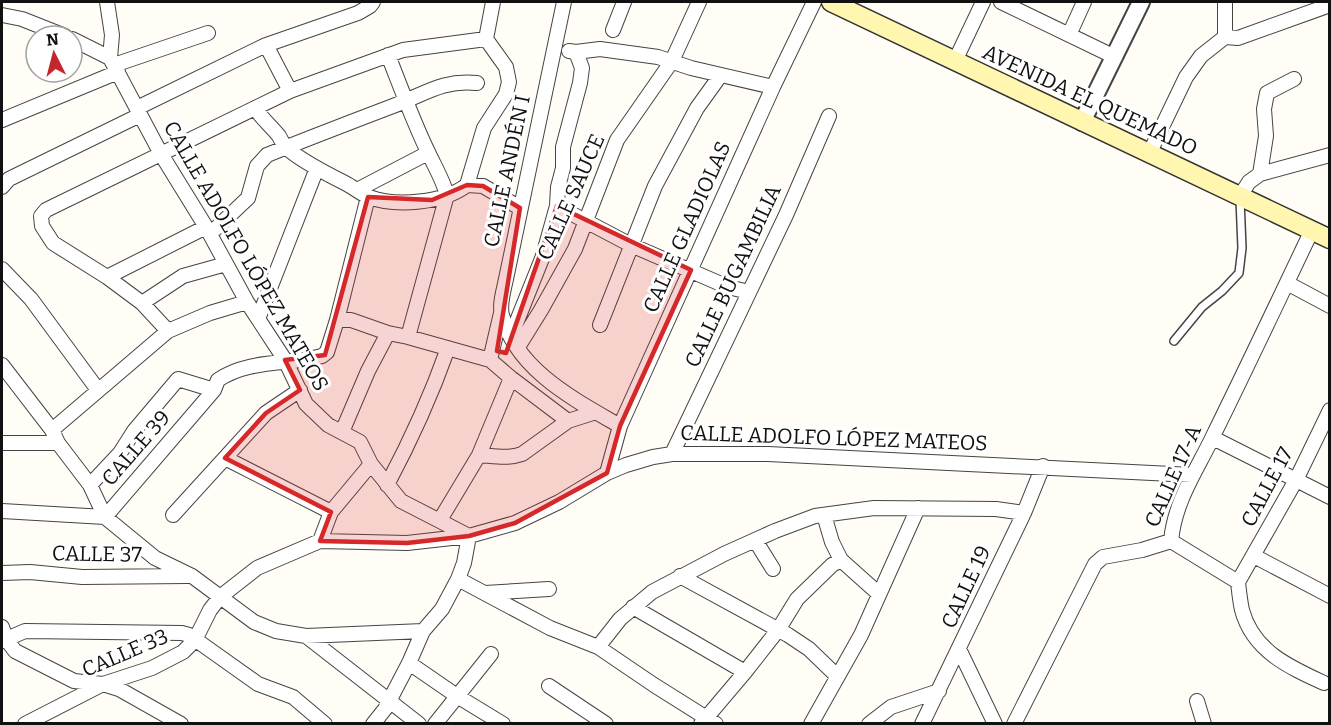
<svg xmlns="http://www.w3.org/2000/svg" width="1331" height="725" font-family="Bitter,serif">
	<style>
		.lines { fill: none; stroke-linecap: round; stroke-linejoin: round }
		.service-casing { stroke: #444; stroke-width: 10 }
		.minor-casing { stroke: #444; stroke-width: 16 }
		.tertiary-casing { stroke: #444; stroke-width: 20 }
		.secondary-casing { stroke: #333; stroke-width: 21 }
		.service { stroke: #fff; stroke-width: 7 }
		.minor { stroke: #fff; stroke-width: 14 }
		.tertiary { stroke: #fff; stroke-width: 16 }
		.secondary { stroke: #fff6b0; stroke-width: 18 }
		.marked { fill: #d62828; fill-opacity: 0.2; stroke: #d62828; stroke-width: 4.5; stroke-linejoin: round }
		.labels { text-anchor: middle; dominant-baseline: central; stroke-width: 6; stroke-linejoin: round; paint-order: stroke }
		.street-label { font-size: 21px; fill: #111; stroke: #fff }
	</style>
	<rect width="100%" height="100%" fill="#fffdf5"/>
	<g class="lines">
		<defs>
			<path id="service" d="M1174 341 1202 307 1222 291 1239 273 1242 248 1240 199"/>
			<path id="minor" d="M107 2 112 35 110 58
				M564 2 506 279C504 289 499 305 502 315 516 370 575 400 620 426
				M1001 2 1115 57
				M2 15 22 19 65 36
				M613 30 624 2
				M1069 35 1084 2
				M1225 37V2
				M72 39 110 58 161 154 206 227 247 302 285 360 306 404 328 425 360 442 371 464 401 501 469 536
				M266 45 290 91
				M569 51 576 52 600 49 658 57 691 68 773 87
				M388 55C401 88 413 121 428 152 435 167 443 180 447 195L408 337
				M955 61 983 2
				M114 65 208 33
				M137 108 266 45 358 13 370 6 373 2
				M255 108C262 119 271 126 279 136 281 140 283 144 286 147 299 160 329 175 345 183 353 187 361 194 369 197 396 207 444 203 467 185L484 128 506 94 509 82 506 67 486 39 493 2
				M2 120 118 72
				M1149 154 1186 77 1201 56 1225 37 1238 38 1330 5
				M1260 174 1266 136 1264 109 1267 93 1294 79
				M467 185 483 186 520 208
				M2 187 9 179 140 115
				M357 190 428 153
				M1240 196 1249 182 1260 174 1330 155
				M557 206 631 245 728 287 749 292
				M210 234 248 198 257 166 267 155C309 138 351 122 393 106 423 95 443 79 477 83
				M2 269 31 299 98 390
				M107 277 206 227
				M1287 283 1330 306
				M142 303 183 276 226 264
				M258 319 317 168
				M337 320H351L388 333 408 337 490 360 511 378 568 421
				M600 325 655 186 697 108 720 76
				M168 331 142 303 107 277 53 243 42 226 41 216 46 210 290 91 403 50 486 39
				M511 336 543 256 557 206 558 187 563 168V147L580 83 582 68 576 52
				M518 347 541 310 575 249 617 140 672 61 699 2
				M490 360 501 313
				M2 365 52 430 58 443 90 485 105 517 155 558 192 576 254 622 276 631 306 636 423 631
				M52 430 168 331 210 313 247 302
				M342 432 368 371 388 333
				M1213 438 1330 497
				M2 443H58
				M672 454 786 215 829 116
				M479 455C494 456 508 459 522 454L568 421 596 412
				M225 458 331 512
				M607 473 620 426 773 87 814 2
				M90 485 120 453 134 431 178 379 214 390
				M387 485C411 440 431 396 448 348
				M2 511 105 517 214 390 218 380C249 359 288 365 322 356L327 352 337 320 368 197
				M173 515 266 413 300 390
				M824 515 832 542 841 560 879 594
				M440 520 479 455 511 378
				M755 540 773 569
				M320 541 331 512 371 464
				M1171 541C1175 499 1198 469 1215 432 1248 365 1280 297 1312 230
				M1171 541 1238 582C1239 591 1240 601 1242 610 1253 651 1289 667 1324 683
				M1254 556 1330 596
				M2 573 30 572 82 577 187 576
				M680 576 788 635 809 649 837 676
				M458 579 550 628 598 647 654 685 716 724
				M1238 582 1296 480 1330 410
				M485 593 549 589
				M633 607 745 672
				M2 627 6 639 15 651 74 681 103 684 119 689 181 724
				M306 636 419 724
				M2 641 25 631 182 633 189 635 258 684 293 697 325 724
				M598 647 620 619 652 592 724 554 775 531 815 516 874 508 996 509 1024 513
				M959 649 995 724
				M409 663 457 696 503 724
				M549 686 606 724
				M1197 701 1204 724
				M25 724 103 684 152 668 183 652 195 640 210 610 220 597 257 568 320 541 407 543 469 536 515 523 559 502 607 473 626 465 653 457 672 454H768L1192 475
				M373 724 385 709 409 663 423 631 442 609 458 579 464 563 469 536
				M435 724 491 654
				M701 724 745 672 778 630 797 599 832 565 841 560
				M811 724 861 635 918 508
				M869 724 891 707 939 691
				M922 724 1024 513 1043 466
				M1014 724 1095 564 1103 557 1142 550 1171 541"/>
			<path id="tertiary" d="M1082 122 1141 2"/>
			<path id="secondary" d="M831 2 1330 239"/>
		</defs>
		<!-- service casing -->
		<use href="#service" class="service-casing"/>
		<!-- minor casing -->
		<use href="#minor" class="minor-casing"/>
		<!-- tertiary casing -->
		<use href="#tertiary" class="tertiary-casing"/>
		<!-- secondary casing -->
		<use href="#secondary" class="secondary-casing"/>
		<!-- service -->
		<use href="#service" class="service"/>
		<!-- minor -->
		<use href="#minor" class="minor"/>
		<!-- tertiary -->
		<use href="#tertiary" class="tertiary"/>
		<!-- secondary -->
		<use href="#secondary" class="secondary"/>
	</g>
	<!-- marked area -->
	<path class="marked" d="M467 185 483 186 520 208 497 351 506 353 557 206 691 270 620 426 607 473 515 523 469 536 407 543 320 541 331 512 225 458 266 413 300 390 285 360 325 355 368 197 432 200Z"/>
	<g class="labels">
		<!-- street labels -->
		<g class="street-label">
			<text transform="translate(1090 100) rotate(25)">AVENIDA EL QUEMADO</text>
			<text transform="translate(507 171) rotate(-78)">CALLE ANDÉN I</text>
			<text transform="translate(571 197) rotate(-66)">CALLE SAUCE</text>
			<text transform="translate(687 227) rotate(-66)">CALLE GLADIOLAS</text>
			<text transform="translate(246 256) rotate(60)">CALLE ADOLFO LÓPEZ MATEOS</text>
			<text transform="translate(733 276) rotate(-65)">CALLE BUGAMBILIA</text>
			<text transform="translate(834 438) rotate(2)">CALLE ADOLFO LÓPEZ MATEOS</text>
			<text transform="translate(136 448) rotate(-49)">CALLE 39</text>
			<text transform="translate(1173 476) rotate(-66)">CALLE 17-A</text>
			<text transform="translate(1267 487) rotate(-62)">CALLE 17</text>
			<text transform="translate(97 554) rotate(1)">CALLE 37</text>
			<text transform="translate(966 587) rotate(-65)">CALLE 19</text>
			<text transform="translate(125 653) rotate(-23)">CALLE 33</text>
		</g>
	</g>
	<!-- border -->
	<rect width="1331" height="725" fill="none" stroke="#111111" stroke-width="6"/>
	<!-- north arrow -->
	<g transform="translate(54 54) rotate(354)"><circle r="28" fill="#ffffff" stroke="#a0a0a0" stroke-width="1.5"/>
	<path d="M0-4.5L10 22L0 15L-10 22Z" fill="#c4262e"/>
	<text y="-9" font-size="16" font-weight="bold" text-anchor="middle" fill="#111111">N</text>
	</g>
</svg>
